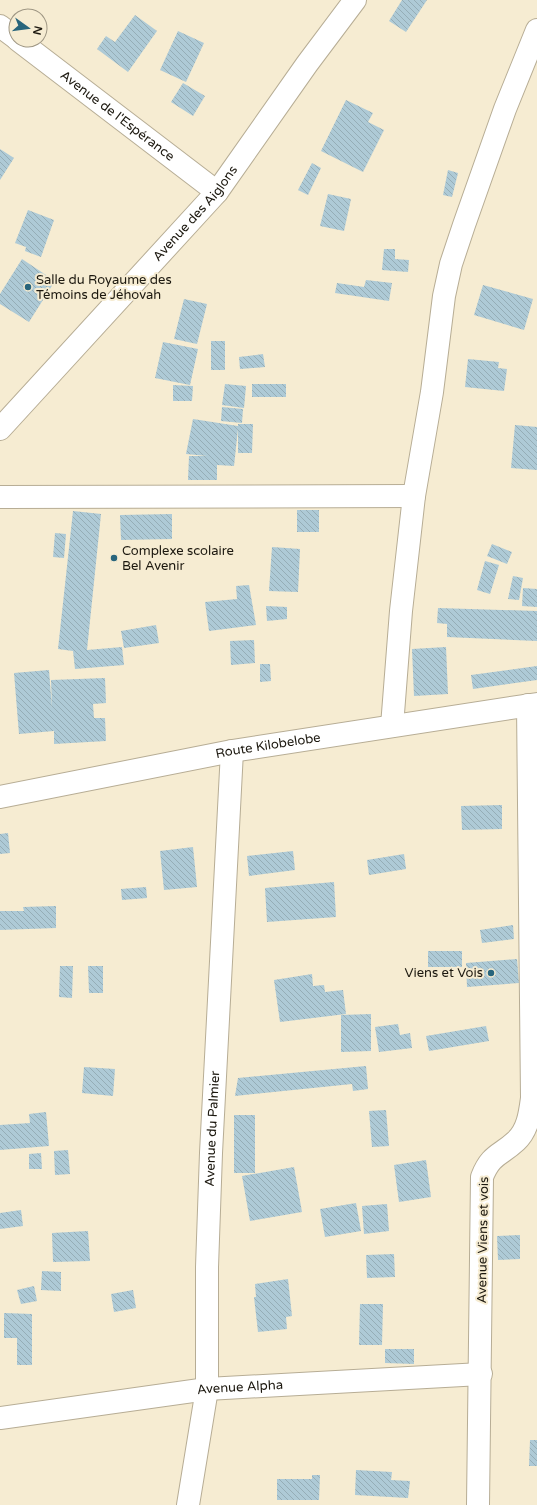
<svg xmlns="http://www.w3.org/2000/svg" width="537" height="1505" font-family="'Varela Round',sans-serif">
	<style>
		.building { fill: url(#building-back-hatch) }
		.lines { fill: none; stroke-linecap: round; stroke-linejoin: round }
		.street-casing { stroke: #b7ad95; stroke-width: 24 }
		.street { stroke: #fff; stroke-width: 22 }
		.poi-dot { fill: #28657c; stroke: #f6ecd2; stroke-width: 1.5 }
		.labels { text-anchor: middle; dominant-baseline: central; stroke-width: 4; stroke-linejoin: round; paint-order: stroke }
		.street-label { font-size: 13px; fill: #1c180f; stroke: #f6ecd2 }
		.poi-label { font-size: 13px; fill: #1c180f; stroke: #f6ecd2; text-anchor: start }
	</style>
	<defs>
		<pattern id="building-back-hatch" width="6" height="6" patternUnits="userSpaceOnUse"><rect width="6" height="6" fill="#aecad6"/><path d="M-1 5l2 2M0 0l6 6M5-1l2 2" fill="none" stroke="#95adb6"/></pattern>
	</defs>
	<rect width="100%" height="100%" fill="#f6ecd2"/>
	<!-- building -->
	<path class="building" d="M402 0H427L406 32 389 21Z
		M135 15 157 31 128 72 97 49 106 36 115 42Z
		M178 31 204 43 186 82 160 70Z
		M183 83 205 96 193 116 171 102Z
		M346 100 373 113 368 122 384 130 363 172 321 151Z
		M0 149 14 158 0 180Z
		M312 163 321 168 308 195 298 190Z
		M448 170 458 173 452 197 443 195Z
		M328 194 351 199 344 231 320 226Z
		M28 210 54 220 41 257 25 251 26 247 15 243Z
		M384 249H395V259L409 260 408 272 382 270Z
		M22 259 55 281 29 322 0 304V294Z
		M366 280 392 283 389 301 335 293 337 283 364 287Z
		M483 285 533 299 524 330 474 315Z
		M184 299 207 304 197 344 174 339Z
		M211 341H225V370H211Z
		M163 342 198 349 190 385 155 378Z
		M263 354 265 367 240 369 239 357Z
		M468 359 499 362 498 368 507 369 504 391 465 387Z
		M225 384 246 386 244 408 222 405Z
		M252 384H286V397H252Z
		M173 385 193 386 192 401H173Z
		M222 407 243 409 242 423 221 421Z
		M193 419 238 426V424H253L252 453H238V429L234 466 217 465V480H188L189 456H207L186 454Z
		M515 425 537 427V470L511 468Z
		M297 510H319V532H297Z
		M73 511 101 514 87 650 122 647 124 665 75 669 73 651 58 649Z
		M172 514V539L121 540 120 515Z
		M55 533 66 534 64 558 53 557Z
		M492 544 512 552 507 564 487 556Z
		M272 547 300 549 298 592 269 591Z
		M485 561 499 565 490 594 477 590Z
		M513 576 523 578 519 600 508 599Z
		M249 585 256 625 209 631 205 602 237 599 236 586Z
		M523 588 537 589V607L522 606Z
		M266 606 287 607V619L267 621Z
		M438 608 537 611V641L447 637V624L437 623Z
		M156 625 159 643 124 648 121 631Z
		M254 640 255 663 231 665 230 641Z
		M446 647 448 694 414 696 412 649Z
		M260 664H270L271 681 260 682Z
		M537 666V680L473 689 471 675Z
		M49 670 52 708 51 680 105 678 106 703 93 704 94 718H105L106 741 54 744V731L19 734 14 673Z
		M502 805V829L462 830 461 806Z
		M8 833 10 853 0 854V834Z
		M193 847 197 887 164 890 160 851Z
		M293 851 295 870 249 876 247 856Z
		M404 854 406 869 369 875 367 860Z
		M334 882 336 917 267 922 265 888Z
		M146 887 147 898 122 900 121 889Z
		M56 906V928L0 930V911H24L23 907Z
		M513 925 514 939 482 943 480 930Z
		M428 951H462V967H428Z
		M517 959 519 983 467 987 466 963Z
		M60 966H73L72 998 59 997Z
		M88 966H103V993H89Z
		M312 974 313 986 324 985 325 992 343 990 346 1014 280 1022 274 980Z
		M371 1014V1051L341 1052V1015Z
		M398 1024 400 1035 410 1033 412 1048 379 1052 375 1027Z
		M486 1026 489 1041 429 1051 426 1036Z
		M366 1066 368 1089 353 1091 352 1084 235 1096 238 1078Z
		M84 1067 115 1069 113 1096 82 1093Z
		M386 1110 389 1146 372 1147 369 1111Z
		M46 1112 49 1146 0 1150V1125L30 1123 29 1114Z
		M234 1115H255V1173H234Z
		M68 1150 70 1174 55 1175 54 1151Z
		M41 1153 42 1169H29V1154Z
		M426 1160 431 1197 399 1202 394 1165Z
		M294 1167 302 1212 250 1221 242 1176Z
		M356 1203 361 1231 325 1237 320 1209Z
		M387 1204 389 1231 364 1234 362 1206Z
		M21 1210 23 1226 0 1229V1213Z
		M88 1231 90 1261 53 1262 52 1233Z
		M520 1235V1259L498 1260 497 1236Z
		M394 1254 395 1277 367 1278 366 1255Z
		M42 1271 61 1272V1291L41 1290Z
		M288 1279 292 1316 286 1317 287 1329 258 1332 254 1297H256L255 1284Z
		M34 1286 37 1301 21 1304 17 1290Z
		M133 1290 136 1308 114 1312 111 1294Z
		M360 1304H383L382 1345H359Z
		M4 1313 32 1314V1365H17V1338H4Z
		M385 1349H414V1364L385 1363Z
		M530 1440H537V1466H529Z
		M356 1470 392 1472 391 1480 410 1481 408 1498 355 1495Z
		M312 1475H320L319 1500H277V1479H312Z"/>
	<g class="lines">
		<defs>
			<g id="street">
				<path d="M0 26 16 38"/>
				<path id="s1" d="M18 40 217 192"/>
				<path id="s2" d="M0 429 217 192 307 64 355 0"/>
				<path d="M0 497 414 496"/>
				<path d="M392 726 401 611 414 496 432 392 444 296 451 264 464 225 505 109 537 30"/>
				<path id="s3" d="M0 797 232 751 537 704"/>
				<path id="s4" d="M0 1418 207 1389 481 1374"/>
				<path id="s5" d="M188 1505 207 1389V1267L211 1153 232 751"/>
				<path d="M478 1505 482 1177C491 1154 500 1156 516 1141 528 1130 530 1113 532 1098L528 705"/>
			</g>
		</defs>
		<!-- street casing -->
		<use href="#street" class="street-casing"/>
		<!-- street -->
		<use href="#street" class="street"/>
	</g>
	<!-- markers -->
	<g class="poi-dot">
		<circle cx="28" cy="287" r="4"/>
		<circle cx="114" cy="558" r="4"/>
		<circle cx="491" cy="973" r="4"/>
	</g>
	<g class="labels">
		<!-- street labels -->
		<g class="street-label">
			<text stroke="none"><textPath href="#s1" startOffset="125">Avenue de l'Espérance</textPath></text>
			<text stroke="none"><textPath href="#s2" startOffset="291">Avenue des Aiglons</textPath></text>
			<text stroke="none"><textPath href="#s3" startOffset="273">Route Kilobelobe</textPath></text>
			<text stroke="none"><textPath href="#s5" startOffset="378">Avenue du Palmier</textPath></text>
			<text transform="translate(483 1240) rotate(-89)">Avenue Viens et vois</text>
			<text stroke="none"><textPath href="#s4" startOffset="242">Avenue Alpha</textPath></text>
		</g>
		<!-- poi labels -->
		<g class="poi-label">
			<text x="36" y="280">Salle du Royaume des<tspan x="36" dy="15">Témoins de Jéhovah</tspan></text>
			<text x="122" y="551">Complexe scolaire<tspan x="122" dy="15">Bel Avenir</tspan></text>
			<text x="483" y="973" text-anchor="end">Viens et Vois</text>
		</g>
	</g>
	<!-- north arrow -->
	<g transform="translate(28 28) rotate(104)"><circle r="19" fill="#f6ecd2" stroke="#9f9784"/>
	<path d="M0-3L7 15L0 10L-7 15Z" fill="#28657c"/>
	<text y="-6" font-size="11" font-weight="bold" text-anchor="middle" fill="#1c180f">N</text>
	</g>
</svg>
